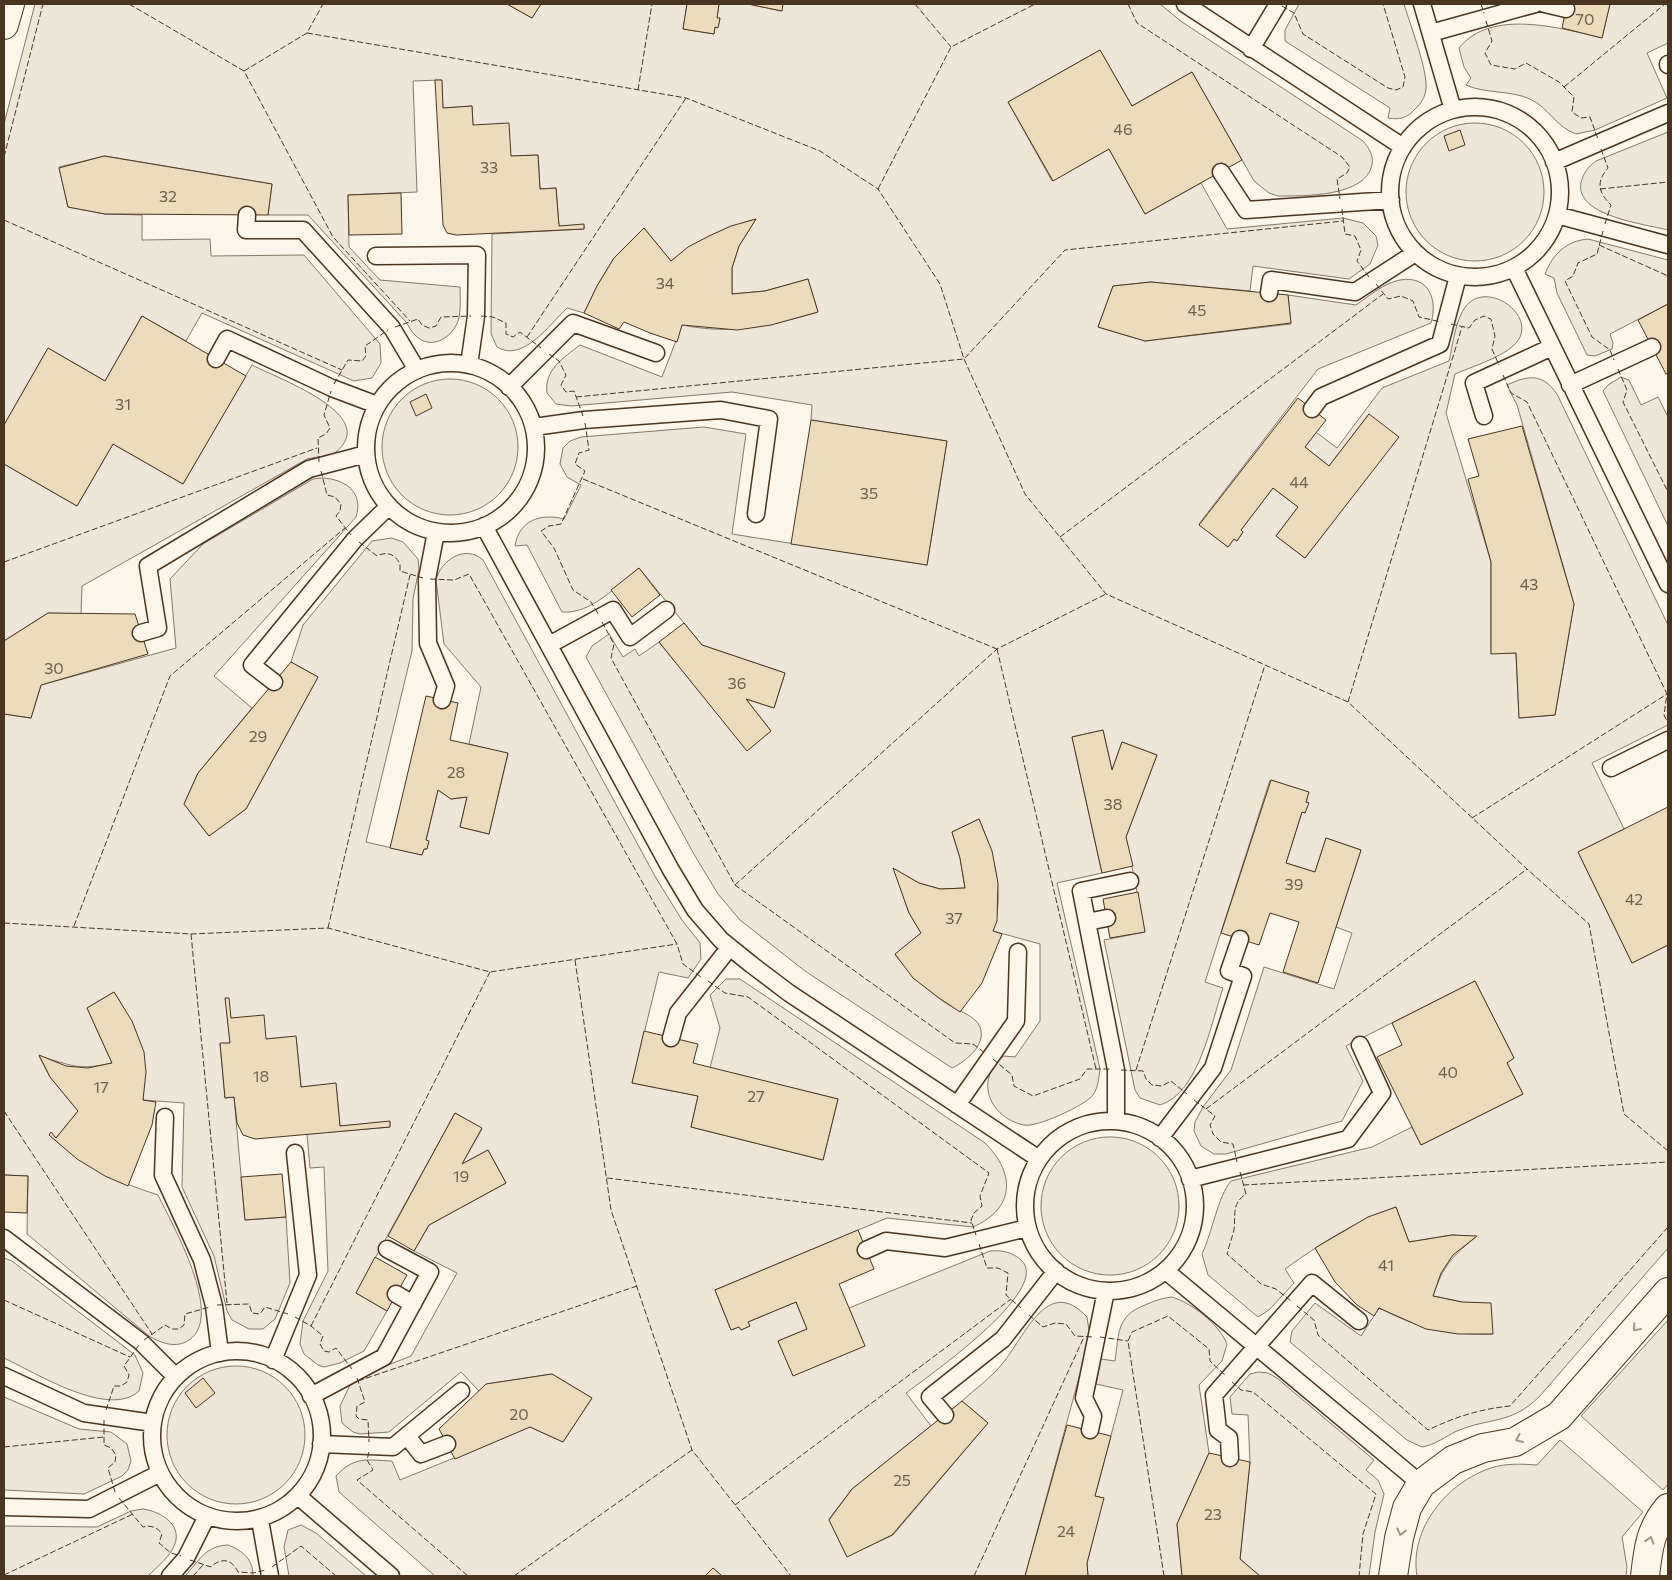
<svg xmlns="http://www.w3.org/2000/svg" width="1672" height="1580" font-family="Commissioner,sans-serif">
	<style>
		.green { fill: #ede6d9; stroke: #887966 }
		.building { fill: #ecdcbc; stroke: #4a3520 }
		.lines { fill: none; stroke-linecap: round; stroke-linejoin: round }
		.service-casing { stroke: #4a3520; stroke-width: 19 }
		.minor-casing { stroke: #4a3520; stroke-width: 30 }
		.service { stroke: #fbf6e9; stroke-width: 16 }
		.minor { stroke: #fbf6e9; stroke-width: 28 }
		.fence { stroke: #4a3520; stroke-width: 1; stroke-dasharray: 6 2.5; stroke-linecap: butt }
		.oneway { stroke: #a29684 }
		.labels { text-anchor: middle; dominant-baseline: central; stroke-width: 4; stroke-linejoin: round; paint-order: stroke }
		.number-label { font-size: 16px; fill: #725f47 }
	</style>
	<rect width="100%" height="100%" fill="#fbf6e9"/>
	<!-- green -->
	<path class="green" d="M35 4H507L532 18 541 4H687L683 29 714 34 715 27H718L720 19 717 18 719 4H748L781 11 783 4H1160L1182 22 1363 141C1369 148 1374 156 1372 165 1365 197 1304 196 1278 196L1269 193 1254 181 1192 72 1132 106 1100 50 1008 102 1052 181 1109 149 1145 214 1201 183 1227 229 1343 218 1363 223 1376 236 1378 245 1370 264 1349 279 1253 266 1250 291 1151 282 1113 286 1098 327 1145 341 1291 324 1288 295 1356 305C1369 296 1384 283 1400 280 1429 275 1438 300 1431 323L1318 369 1199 524 1228 547 1234 539 1237 541 1243 532 1241 530 1273 488 1298 507 1276 536 1305 558 1370 473 1369 414 1329 466 1305 447 1316 432 1337 448 1382 388 1449 361C1453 345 1455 320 1466 306 1489 278 1543 320 1513 346 1500 358 1471 367 1455 374L1446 413 1491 562V653H1516L1519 718 1555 715 1574 604 1517 405 1507 385C1529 375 1542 373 1557 394L1668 625V725L1592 763 1624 829 1578 852 1632 963 1668 945V1248L1539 1397C1510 1425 1490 1417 1457 1431 1446 1436 1435 1445 1422 1447L1407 1440 1290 1342 1292 1331 1315 1303 1361 1336 1379 1308C1421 1329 1446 1335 1492 1334L1462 1302 1433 1296C1443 1266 1452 1256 1476 1237L1452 1235 1409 1242 1396 1207C1355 1221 1320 1244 1285 1269L1294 1283 1269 1310 1258 1317 1208 1275 1202 1254C1212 1233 1218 1196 1231 1181L1372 1147 1412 1127 1421 1145 1523 1094 1507 1063 1514 1058 1475 981 1346 1046 1363 1081 1342 1121 1226 1154H1214L1201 1146 1194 1131 1195 1122 1203 1107 1231 1070 1264 967 1334 989 1352 933 1336 927 1361 850 1326 838 1315 872 1286 863 1302 812 1305 813 1308 792 1270 780 1205 982 1223 988C1211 1023 1199 1093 1160 1105L1140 1098 1135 1090 1104 940 1145 932 1126 837 1157 755 1122 742 1112 770 1103 730 1072 737 1102 873 1057 883 1100 1069C1099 1077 1098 1088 1093 1095 1086 1105 1036 1128 1024 1125 990 1118 973 1080 1004 1056L1015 1057 1040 1021V944L993 931C1005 893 994 854 979 819L952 832 960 858 965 888 940 889 919 883 894 869 909 913 921 933 895 955C911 974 927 991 949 1005 957 1010 976 1016 980 1027 987 1045 965 1062 952 1068L805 971 740 920 718 894 695 856 586 657 592 646 609 634 623 657 635 649 639 656 659 642 747 750 771 731 746 699 774 708 785 673 702 645 639 568C616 586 592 614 562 612L527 545 515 546C519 520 541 513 564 519L581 485 567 477 560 464 563 448 570 441 581 437 704 427 746 434 732 534 927 565 947 441 811 420 812 405 732 392 571 406 556 404 547 393C544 370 563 358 580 345L662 377 682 325C731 335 770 326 818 312L808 279 765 291 732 294V268L739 246 756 219C724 228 696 240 671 261L644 228 614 258 597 286 584 313 567 308C550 324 523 363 497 347L491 334 492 234 584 229V225L559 226 556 188 540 189 538 155 511 156 473 125 472 106 443 108 441 80 413 81 417 192 348 195 349 247 380 280 460 287C460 297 461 308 459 318 454 337 431 352 415 335 411 332 409 326 406 322L308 215H268L272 184 105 156 59 167 68 207 105 214 142 215V240L210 239 211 256 304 255 380 344 381 363 372 378 354 381 202 313 186 341 142 316 105 381 48 348 4 425V124Z
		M1299 4H1404C1410 24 1428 71 1426 89 1425 97 1421 104 1415 109 1407 118 1400 120 1388 118L1390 108 1285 41V30Z
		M1610 4H1668V43L1647 53 1667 98 1595 130 1576 134C1556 127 1549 108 1530 99 1510 90 1486 94 1466 85L1471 78 1464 67 1459 48C1491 8 1560 28 1602 38Z
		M1406 192a69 69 0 1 1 138 0a69 69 0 1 1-138 0Z
		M1668 132V230C1645 224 1575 216 1581 183 1583 173 1588 167 1596 161Z
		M1588 239 1668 260V304L1610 334 1613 343 1612 349 1595 356 1587 355 1557 293 1554 278 1545 274C1553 254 1566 241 1588 239Z
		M252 365C275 377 358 407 346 439 343 446 337 453 330 455 323 457 314 457 307 459L82 586 81 614 48 613 4 641V464L77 506 113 444 183 484Z
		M1621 377 1629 380 1641 405 1658 397 1668 417V526L1603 391 1608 385Z
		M382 447a68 68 0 1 1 136 0a68 68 0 1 1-136 0Z
		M322 478C345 479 364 492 356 517L214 676 252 708 198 773 184 804 209 836 246 809 318 677 291 662 303 625 372 541 392 538 403 542 418 559 419 569 413 599 412 651 366 842 422 855 424 849H427L428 841 426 840 438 790 451 799 467 797 460 827 489 834 508 754 469 744 481 687 444 644 436 580C441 560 465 544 483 560L656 878 682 920 700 943 701 959 688 978 659 972 632 1083 698 1096 691 1127 823 1160 838 1099 710 1068 720 1028 710 995 726 979H740L985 1143C1015 1173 1016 1208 973 1227L887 1218 715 1290 731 1330 739 1327 741 1330 750 1326 748 1322 796 1302 807 1329 778 1341 793 1375 864 1346 849 1308 990 1251C1002 1250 1013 1252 1022 1261 1051 1291 927 1377 906 1393L931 1426 852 1489 829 1519 847 1556 893 1535 988 1423 962 1401C975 1389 991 1378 1002 1364 1025 1337 1047 1274 1087 1317L1090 1337 1025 1576H722L713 1568 705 1576H435L339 1492 336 1476C354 1456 367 1460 392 1461L400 1480 530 1427 563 1442 592 1398 552 1374 487 1384 479 1391 461 1372 389 1432 360 1434 353 1432 342 1423 340 1406 350 1385 357 1377 411 1356 457 1273 414 1251 429 1225 506 1183 488 1150 462 1164 482 1129 455 1113 356 1293 387 1311 364 1351 340 1363 324 1367 318 1365 304 1354 300 1344 303 1321 328 1271 324 1167 310 1168 307 1134 390 1127V1122L340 1126 336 1084 301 1087 296 1037 266 1039 231 1018 226 999 230 1043 220 1044 225 1098 234 1097 245 1220 286 1217 290 1283 275 1319 263 1329H249L232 1320 227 1311 214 1256 182 1187 184 1103 143 1100C147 1052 140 1033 114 992L87 1008 112 1063C76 1071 72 1065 39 1056L50 1077 78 1111 56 1138 51 1133 49 1135C86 1167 112 1180 158 1195 172 1224 225 1316 189 1340 176 1349 161 1343 149 1336L27 1234 28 1176 4 1175V714L31 718 41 685 176 648 170 579 203 544 313 479Z
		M1041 1206a69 69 0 1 1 138 0a69 69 0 1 1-138 0Z
		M4 1258 12 1261 135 1355 143 1373 139 1391C109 1419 36 1373 4 1358Z
		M1172 1297C1192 1303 1219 1324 1227 1344L1222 1361 1199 1385 1209 1453 1177 1524 1182 1576H1088L1087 1563 1103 1498 1095 1496 1123 1390 1096 1384 1101 1359 1115 1361C1119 1334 1116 1316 1145 1305 1154 1301 1162 1298 1172 1297Z
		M1668 1320V1484L1663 1490 1581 1416Z
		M167 1435a69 69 0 1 1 138 0a69 69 0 1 1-138 0Z
		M1258 1372 1268 1373 1277 1378 1374 1460 1366 1470 1378 1480 1384 1494 1375 1532 1369 1576H1260L1240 1559 1250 1462 1248 1415 1232 1414 1230 1397 1250 1374Z
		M4 1397 79 1429 111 1432 127 1444 131 1461 128 1470 122 1476 84 1494 4 1490Z
		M1560 1440 1643 1512 1622 1537 1627 1567 1626 1576H1417C1409 1528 1448 1482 1491 1468 1506 1463 1522 1464 1537 1465Z
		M143 1509C163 1512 186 1527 172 1550 166 1560 156 1568 148 1576H4V1526L97 1527 131 1511Z
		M301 1525 316 1533 366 1576H289L284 1547 288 1530Z
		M228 1545C243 1551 253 1559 253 1576H185C199 1561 205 1546 228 1545Z"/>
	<!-- building -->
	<path class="building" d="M507 4H541L532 18Z
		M687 4H719L717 18H720L718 28 715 27 714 34 683 29Z
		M748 4H783L782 11Z
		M1567 4H1610L1602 38 1562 28Z
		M1100 50 1132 106 1192 72 1242 160 1145 214 1109 149 1053 181 1008 102Z
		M435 80H442L443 108 472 106 473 125 509 123 511 156 538 155 540 189 556 188 559 226 584 224V229L456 235 447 233 443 225Z
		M1460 130 1465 145 1449 151 1444 136Z
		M104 156 272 184 268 215 105 214 68 207 59 168Z
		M401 193 402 234 349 235 348 195Z
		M756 219 739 246 732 268V294L765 291 808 279 818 312 771 325 737 330 682 325 677 342 650 333 624 322 619 329 584 313 597 286 614 258 644 228 671 261 688 247 709 236 731 226Z
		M1151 282 1288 295 1291 323 1145 341 1098 327 1113 286Z
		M1668 304V373L1666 374 1638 320Z
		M142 316 246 376 183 484 113 444 77 506 4 464V425L48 348 105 381Z
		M426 394 432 408 416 416 410 402Z
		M1298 398 1326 420 1305 447 1329 466 1369 414 1399 437 1305 558 1276 536 1298 507 1273 488 1241 530 1243 532 1237 541 1234 539 1228 547 1199 525Z
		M811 420 947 441 927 565 791 544Z
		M1522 426 1574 604 1555 715 1519 718 1516 653 1491 654V562L1468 479 1479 476 1468 439Z
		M639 568 660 595 632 617 611 590Z
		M48 613 135 614 148 654 41 685 31 718 4 714V641Z
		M684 623 702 645 785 673 774 708 746 699 771 731 747 751 659 642Z
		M291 662 318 677 246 809 209 836 184 804 198 773Z
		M426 696 458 703 450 740 508 753 489 834 460 827 467 797 451 799 438 790 426 840 429 841 427 849H424L422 855 390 848Z
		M1103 730 1112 770 1122 742 1157 755 1126 837 1133 866 1102 873 1072 737Z
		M1271 780 1309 792 1306 802 1309 803 1305 813 1302 812 1286 863 1315 872 1326 838 1361 850 1318 983 1283 972 1299 922 1270 913 1259 945 1221 933Z
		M1668 807V945L1632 963 1578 852Z
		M979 819 992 851 998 883 997 921 993 931 1002 934 982 983 960 1012 939 998 913 978 895 954 921 933 909 913 893 868 919 883 940 889 965 888 960 858 952 832Z
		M1138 892 1145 932 1110 938 1103 899Z
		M1475 981 1514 1058 1507 1063 1523 1094 1421 1145 1377 1057 1402 1045 1392 1023Z
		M114 992 132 1021 144 1052 146 1072 143 1100 156 1102 152 1125 128 1186 105 1176 77 1159 49 1135 51 1132 56 1138 78 1111 50 1077 39 1055 66 1066 88 1068 112 1063 87 1008Z
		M225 998H229L231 1018 264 1015 266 1039 296 1036 301 1087 336 1083 340 1126 390 1121V1127L255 1139 243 1135 237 1123 234 1097 225 1098 220 1043H230Z
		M644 1031 698 1044 693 1063 838 1099 823 1160 691 1127 698 1096 632 1083Z
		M455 1113 482 1128 462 1164 488 1150 506 1183 429 1225 414 1251 388 1236Z
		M282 1174 286 1217 245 1220 241 1177Z
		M4 1175 28 1176 27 1213 4 1212Z
		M1396 1207 1409 1242 1452 1235 1477 1236 1453 1255 1441 1273 1433 1296 1462 1302 1491 1303 1493 1334H1458L1426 1329 1379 1308 1374 1316 1357 1305 1335 1282 1315 1248 1368 1217Z
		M858 1230 874 1269 839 1284 865 1346 793 1376 778 1341 807 1329 796 1302 748 1322 750 1326 741 1330 739 1327 731 1330 715 1290Z
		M375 1257 407 1275 387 1311 356 1293Z
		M552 1374 592 1398 563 1442 530 1427 455 1459 439 1429 486 1384Z
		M203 1378 215 1393 196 1408 185 1393Z
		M962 1401 988 1423 892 1535 847 1557 829 1520 852 1489Z
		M1067 1425 1111 1436 1095 1496 1104 1498 1087 1563 1088 1576H1025Z
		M1209 1453 1250 1462 1240 1559 1260 1576H1182L1177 1524Z
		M713 1568 722 1576H705Z"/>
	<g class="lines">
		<defs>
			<path id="service" d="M1185 4 1403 147
				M1422 4 1453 110
				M1545 4 1566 9
				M1431 33 1535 4
				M1251 49 1278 4
				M1668 64V65
				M1390 192a85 85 0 1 1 170 0a85 85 0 1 1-170 0Z
				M1554 162 1668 113
				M1221 172 1246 210 1391 200
				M247 215 246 230H303L392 328 417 370
				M1557 215 1668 245
				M376 256 477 255 476 316 469 365
				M1514 268 1668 584
				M1269 293 1271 280 1355 292 1415 253
				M216 359 227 339 332 388 377 405
				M366 448a85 85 0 1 1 170 0a85 85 0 1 1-170 0Z
				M1570 385 1652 347
				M509 387 573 323 656 353
				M1312 409 1321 397 1440 344 1458 276
				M1484 416 1474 383 1552 347
				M534 427 584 420 721 410 769 419 756 514
				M484 526 671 870 695 910 721 940 752 965 789 993 1039 1159
				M436 532 427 579 428 643 446 686 442 700
				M141 633 158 628 148 566 309 469 366 454
				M549 645 613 610 630 637 666 610
				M274 682 252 665 355 539 389 506
				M1611 768 1668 740
				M1087 922 1107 918
				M671 1038 678 1013 730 947
				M957 1105 1016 1021 1018 952
				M165 1117 163 1175 202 1260 214 1306 220 1353
				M1116 1121V1070L1081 891 1130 881
				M1025 1206a85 85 0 1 1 170 0a85 85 0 1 1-170 0Z
				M1160 1138 1213 1068 1243 976 1229 971 1240 939
				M1190 1179 1348 1139 1382 1093 1360 1045
				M4 1238 141 1342 176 1377
				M866 1250 886 1241 945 1248 1027 1228
				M1166 1271 1421 1484
				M396 1294 413 1304
				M152 1436a85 85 0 1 1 170 0a85 85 0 1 1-170 0Z
				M273 1360 308 1275 295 1153
				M4 1376 84 1413 153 1423
				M311 1396 384 1357 430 1272 387 1249
				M945 1415 930 1397 1003 1339 1056 1271
				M1090 1430 1093 1416 1084 1398 1106 1291
				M407 1436 421 1454 447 1444
				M321 1444 393 1447 461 1391
				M1230 1458 1229 1438 1218 1430 1214 1395 1312 1283 1359 1321
				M298 1496 391 1576
				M4 1507 89 1509 160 1473
				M260 1520 270 1576
				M170 1576 186 1558 207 1516"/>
			<path id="minor" d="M4 25 10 4
				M1393 1576 1399 1538 1407 1508 1421 1484 1453 1460 1483 1448 1515 1442 1559 1416 1668 1292
				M1645 1576C1648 1550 1650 1529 1668 1508"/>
		</defs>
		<!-- service casing -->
		<use href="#service" class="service-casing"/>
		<!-- minor casing -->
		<use href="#minor" class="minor-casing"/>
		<!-- service -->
		<use href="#service" class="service"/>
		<!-- minor -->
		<use href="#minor" class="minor"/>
		<!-- fence -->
		<path class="fence" d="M129 4 244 71 333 237 410 321
			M915 4 951 47
			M1128 4 1137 23 1342 157 1350 167 1347 173 1337 179 1340 199
			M1481 4 1484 13
			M1282 6 1294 13 1303 34 1388 88 1396 90 1403 87 1405 77 1383 4
			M1486 21 1492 41 1485 53 1491 65 1515 69 1526 63 1559 82 1574 97 1572 112 1581 118 1590 117 1598 139
			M307 33 686 98 820 151 878 189 940 284 964 359 1025 494 1106 594 1348 702 1527 869 1589 924 1624 1114 1668 1151
			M244 71 307 33 323 4
			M1564 87 1665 4
			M638 90 652 4
			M1601 149 1608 168C1596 182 1598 192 1611 205L1605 224
			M4 157 43 4
			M878 189 951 47 1035 4
			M1600 189 1668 182
			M1342 209 1345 234 1355 236 1361 250 1357 261 1369 277
			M4 220 342 370
			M1603 231 1597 254 1578 263 1573 276 1565 281 1592 337 1610 350 1614 360
			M1599 245 1668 276
			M1376 284 1388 299 1401 296 1413 301 1419 317 1441 322
			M481 316 493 317 506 323V334L513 337 520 332 541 348
			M1451 324 1469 328 1475 320 1484 316 1491 319 1495 336 1492 349 1499 365
			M395 327 418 319 422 325 429 328 436 326 441 317 471 316
			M527 337 686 98
			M549 354 559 361 566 375 561 385 566 392 574 391 583 416
			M1618 369 1627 390 1623 402 1668 492
			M1503 375 1511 393 1527 402 1667 694 1664 715 1668 723
			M334 384 348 360 362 361 366 356 365 346 388 330
			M576 397 964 359 1065 250 1343 221
			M585 423 589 450 579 453 575 464 585 471 561 524 549 526 541 531 554 548 573 590 591 602 599 615
			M319 462 318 438 326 434 330 428 324 415 331 391
			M321 471 327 495 335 497 341 504 340 511 336 516 351 535
			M583 479 997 649
			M1060 537 1383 294
			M359 542 377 556C387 551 395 554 400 564V571L423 578
			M4 562 317 448
			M430 579 454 580 469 574 677 944 683 964 701 977
			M602 622 614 644 611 658 735 885 955 1043 973 1044 985 1053
			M997 649 1096 1069
			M1348 702 1462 327
			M1472 818 1667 694
			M735 885 997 649 1106 594
			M4 923 191 934 328 928 490 972 677 944
			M74 926 170 676 345 528
			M328 928 410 575
			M191 934 227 1303
			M575 960 611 1210 692 1450 791 1576
			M708 981 725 993 748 997 989 1173 980 1196 982 1206 974 1213 971 1220 976 1235
			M993 1059 1012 1075 1014 1086 1033 1096 1080 1079 1087 1069H1111
			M1121 1070 1143 1071 1146 1079 1152 1085 1162 1086 1171 1081 1187 1094
			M1136 1070 1265 665
			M1194 1100 1215 1116 1210 1125 1213 1134 1221 1142 1233 1144 1237 1162
			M1206 1109 1527 869
			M4 1111 152 1334
			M1240 1172 1246 1194C1231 1204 1236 1215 1234 1230 1232 1238 1229 1246 1227 1254L1261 1284 1276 1289 1291 1301
			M607 1178 972 1223
			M1243 1185 1668 1162
			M979 1244 987 1268H998L1008 1273 1006 1295 1021 1308
			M4 1300 130 1357
			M217 1305 249 1304 252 1313 260 1314 265 1307 288 1314
			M1297 1306 1314 1320 1318 1335 1428 1430C1455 1417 1480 1409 1510 1406L1668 1227
			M1029 1315 1043 1327 1055 1323 1066 1324 1075 1336 1093 1337
			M295 1317 311 1326 323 1336 320 1344 324 1351 329 1352 336 1348 352 1369
			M311 1326 490 972
			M1100 1337 1128 1341
			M144 1340 165 1325 172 1329H179L184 1325 185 1314 210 1307
			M357 1378 365 1402 357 1406 356 1416 359 1419 368 1420 369 1442
			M358 1381 637 1286
			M1232 1382 1241 1390 1253 1392 1376 1494 1363 1534 1359 1576
			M106 1410 114 1386H121L127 1382 129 1375 124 1366 139 1345
			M104 1420V1445L111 1448 116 1455 115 1462 108 1468 115 1492
			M4 1447 104 1437
			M369 1452 367 1460 373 1470 357 1480 468 1576
			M119 1498 143 1527C151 1525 157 1527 162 1534L159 1543 171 1553 181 1556
			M735 1505 1011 1299
			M190 1560 211 1567C221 1557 232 1559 238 1572L253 1573 266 1570
			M272 1567 301 1546 336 1576
			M4 1575 133 1514
			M193 1576 203 1565
			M514 1576 692 1450
			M974 1576 1084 1337
			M1164 1576 1128 1341 1132 1332 1168 1316 1209 1349 1210 1361 1226 1376"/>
	</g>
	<!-- one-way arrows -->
	<defs><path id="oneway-chevron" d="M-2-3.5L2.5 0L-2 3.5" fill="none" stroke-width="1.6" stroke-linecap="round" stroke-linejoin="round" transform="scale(1.25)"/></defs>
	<g class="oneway">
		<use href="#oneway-chevron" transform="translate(1636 1328) rotate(131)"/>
		<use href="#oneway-chevron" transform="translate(1519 1439) rotate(156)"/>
		<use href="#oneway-chevron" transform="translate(1401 1532) rotate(104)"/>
		<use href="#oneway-chevron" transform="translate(1650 1540) rotate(-73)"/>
	</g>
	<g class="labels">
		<!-- number labels -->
		<g class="number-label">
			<text x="1585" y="18">70</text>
			<text x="1123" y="128">46</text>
			<text x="489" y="166">33</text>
			<text x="168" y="195">32</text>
			<text x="665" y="282">34</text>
			<text x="1197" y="309">45</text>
			<text x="123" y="403">31</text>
			<text x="1299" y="481">44</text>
			<text x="869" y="492">35</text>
			<text x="1529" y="583">43</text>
			<text x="54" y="667">30</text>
			<text x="737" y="682">36</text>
			<text x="258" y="735">29</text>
			<text x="456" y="771">28</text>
			<text x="1113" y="803">38</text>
			<text x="1294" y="883">39</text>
			<text x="1634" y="898">42</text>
			<text x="954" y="917">37</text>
			<text x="1448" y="1071">40</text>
			<text x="261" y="1075">18</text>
			<text x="101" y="1086">17</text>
			<text x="756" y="1095">27</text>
			<text x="461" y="1175">19</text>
			<text x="1386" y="1264">41</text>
			<text x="519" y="1413">20</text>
			<text x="902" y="1479">25</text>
			<text x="1213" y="1513">23</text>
			<text x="1066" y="1530">24</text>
		</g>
	</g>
	<!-- border -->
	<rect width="1672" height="1580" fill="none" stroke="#4a3520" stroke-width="10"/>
</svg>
